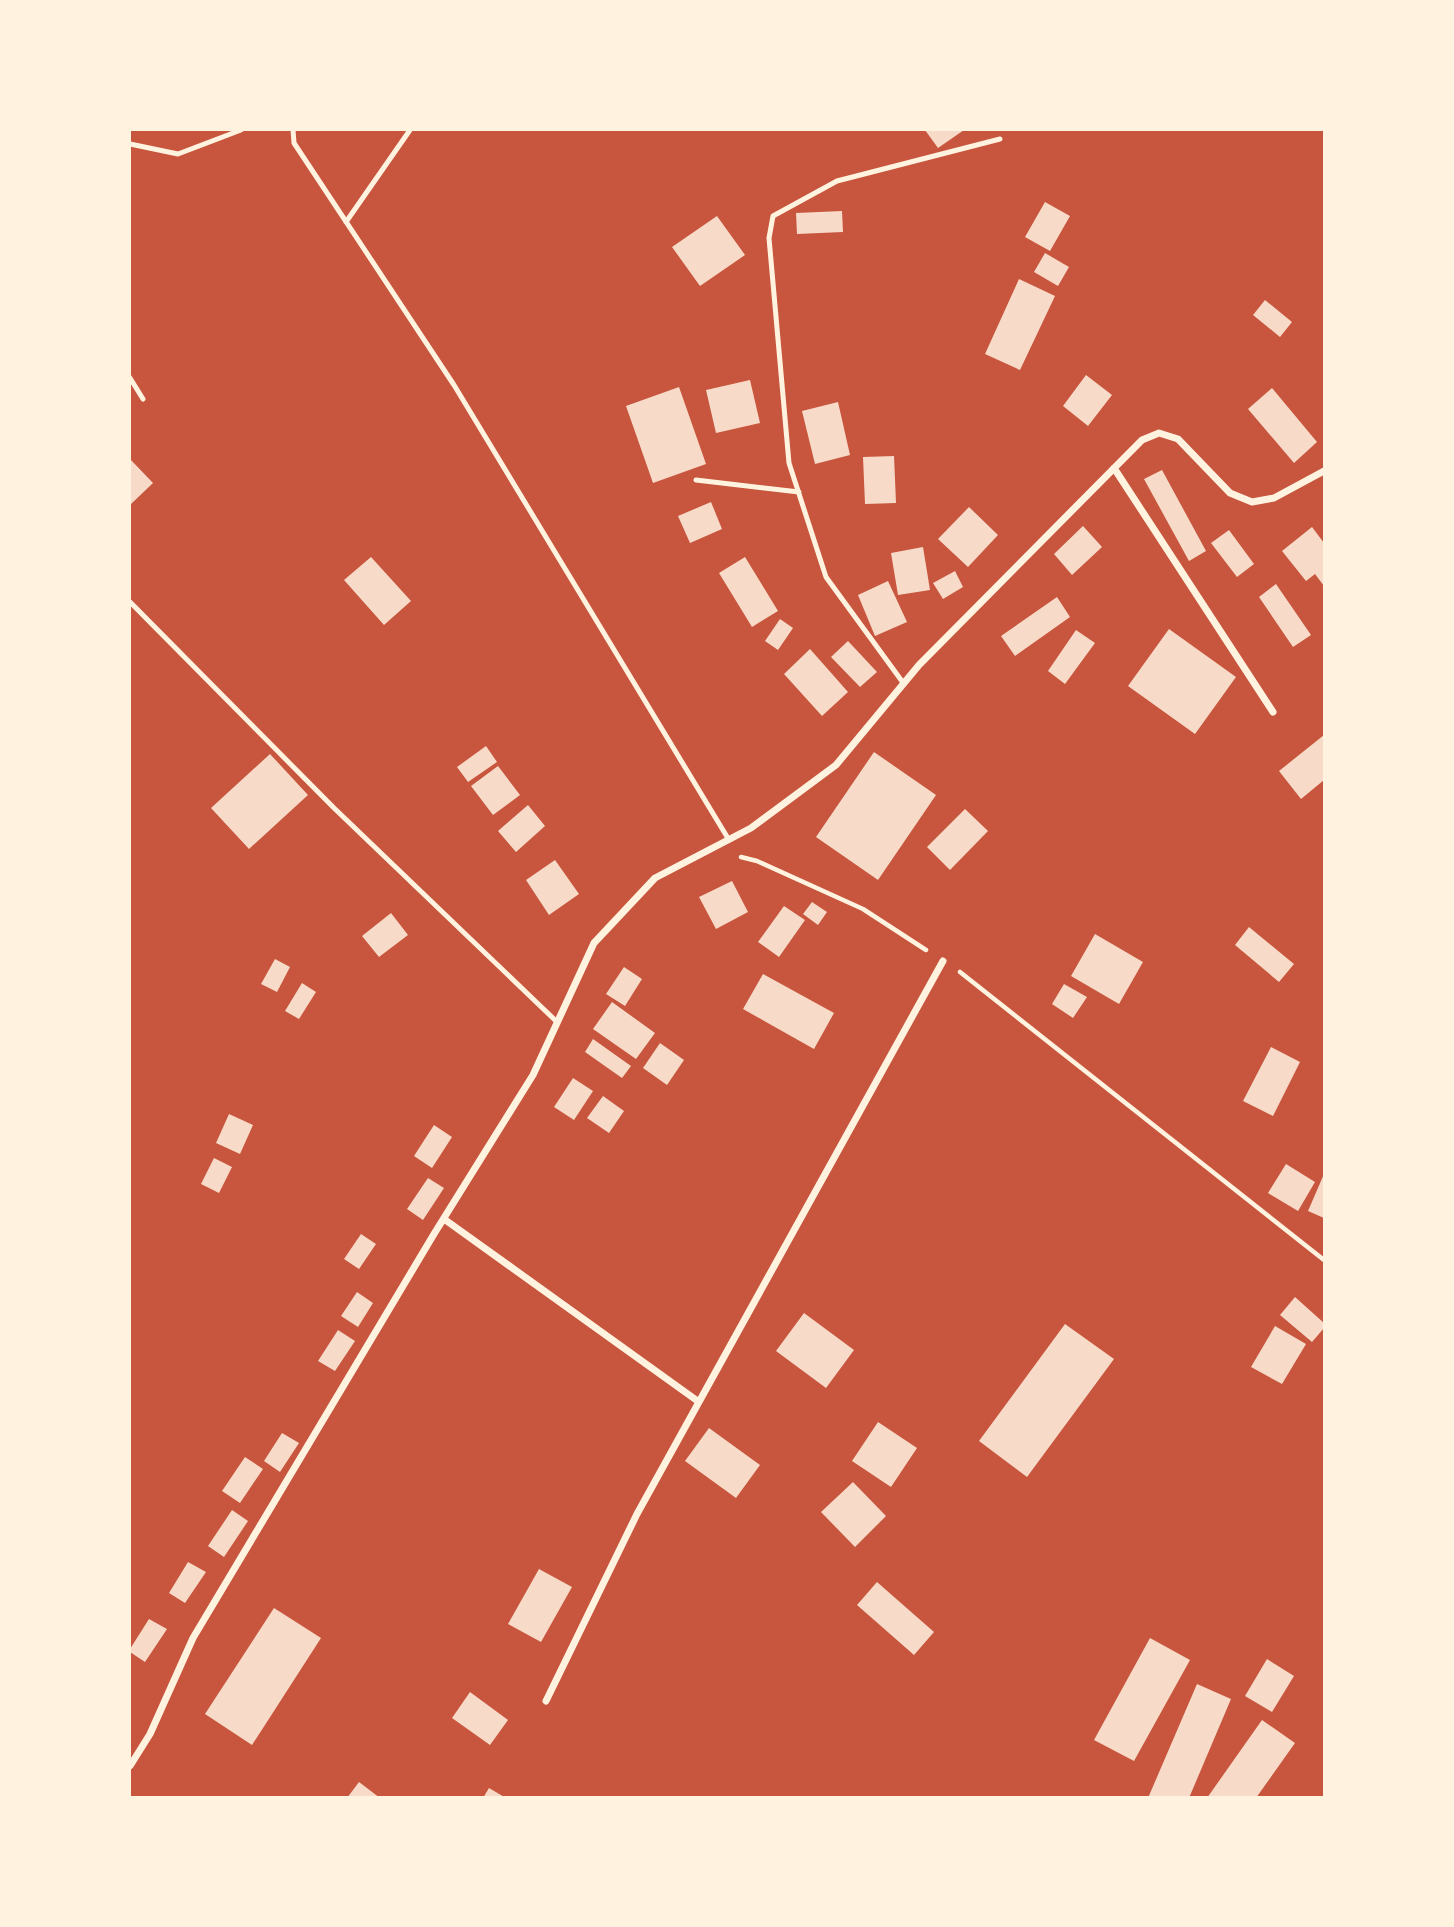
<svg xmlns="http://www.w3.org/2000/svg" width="1454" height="1927" font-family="Roboto,sans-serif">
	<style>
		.building { fill: #f7dbc8 }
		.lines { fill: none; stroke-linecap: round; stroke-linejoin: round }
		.path { stroke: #fff3e0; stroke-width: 4.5 }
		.service { stroke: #fff3e0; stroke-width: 5 }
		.minor { stroke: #fff3e0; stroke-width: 7 }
	</style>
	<rect width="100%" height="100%" fill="#c8553d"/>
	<!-- building -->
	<path class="building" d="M925 130H964L938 148Z
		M1045 202 1070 216 1050 251 1025 237Z
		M842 211 843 232 797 234 796 213Z
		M717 216 745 255 700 286 672 247Z
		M1045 253 1069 267 1058 286 1034 272Z
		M1019 279 1055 296 1020 370 985 354Z
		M1265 300 1292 322 1280 337 1253 315Z
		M1086 375 1112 395 1088 426 1063 406Z
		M750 380 760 423 716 433 706 390Z
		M679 387 706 464 653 483 626 406Z
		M1272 388 1317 442 1294 463 1248 409Z
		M838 402 850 455 815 464 802 411Z
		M894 456 896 503 865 504 863 457Z
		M130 459 153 483 130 505Z
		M1162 470 1206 551 1189 561 1144 479Z
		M711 502 722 529 690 543 678 516Z
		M969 507 998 535 968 567 938 539Z
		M1083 526 1102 547 1072 575 1054 554Z
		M1312 527 1324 543V586L1315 574 1306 581 1282 551Z
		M1229 530 1254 564 1237 577 1211 543Z
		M923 547 930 590 898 595 891 553Z
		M371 557 411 601 384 625 344 580Z
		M745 557 778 611 752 627 719 573Z
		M955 571 963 587 943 599 933 583Z
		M888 581 907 622 875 636 858 595Z
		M1276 584 1311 635 1293 647 1259 597Z
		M1057 597 1070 617 1015 656 1001 636Z
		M780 619 793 628 778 650 765 641Z
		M1169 629 1236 677 1195 734 1128 686Z
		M1076 630 1095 643 1065 684 1048 671Z
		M848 641 877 672 860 687 831 657Z
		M810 649 848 692 822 716 784 674Z
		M1324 735V780L1301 799 1279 771Z
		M486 746 497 762 468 782 457 767Z
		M874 752 936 795 878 880 816 837Z
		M270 754 308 795 249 849 211 808Z
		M498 766 520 795 493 815 471 786Z
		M528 805 545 826 516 852 498 831Z
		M965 809 988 831 950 870 927 847Z
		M555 860 579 894 549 915 526 880Z
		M732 881 748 912 716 929 699 897Z
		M812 902 827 912 818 925 803 914Z
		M784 906 805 920 779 957 758 942Z
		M391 913 408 935 379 957 362 936Z
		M1249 927 1294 964 1279 982 1235 945Z
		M1095 934 1143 962 1119 1004 1071 976Z
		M275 959 290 967 277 992 261 984Z
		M624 967 642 979 625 1006 606 994Z
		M763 974 834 1013 814 1049 743 1009Z
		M302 983 316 992 299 1019 285 1011Z
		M1064 984 1087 997 1073 1018 1052 1004Z
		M612 1002 655 1033 636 1059 593 1029Z
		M593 1039 631 1066 622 1078 585 1052Z
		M660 1043 684 1060 667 1085 643 1068Z
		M1271 1047 1300 1062 1273 1116 1243 1101Z
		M573 1078 593 1091 574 1120 554 1107Z
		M603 1096 624 1111 609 1133 587 1118Z
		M229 1114 253 1125 240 1154 216 1143Z
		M434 1125 452 1137 432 1168 414 1156Z
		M214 1158 232 1167 219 1193 201 1184Z
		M1286 1164 1315 1182 1298 1211 1268 1193Z
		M1324 1174V1218L1308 1211Z
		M428 1178 444 1188 423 1220 407 1209Z
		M361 1234 376 1244 359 1269 344 1259Z
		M357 1292 373 1303 358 1327 341 1316Z
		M1295 1297 1324 1323V1328L1312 1342 1280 1315Z
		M804 1313 854 1350 826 1388 776 1351Z
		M1065 1324 1114 1359 1027 1477 979 1441Z
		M1275 1326 1306 1344 1282 1384 1251 1367Z
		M338 1330 355 1341 335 1371 318 1361Z
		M878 1422 917 1448 891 1487 852 1461Z
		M709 1428 760 1465 736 1498 685 1461Z
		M282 1433 299 1443 280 1472 264 1461Z
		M245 1457 263 1469 240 1503 222 1491Z
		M853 1482 886 1516 855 1547 821 1512Z
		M232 1510 248 1521 224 1557 208 1546Z
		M188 1562 206 1572 185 1603 169 1593Z
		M539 1569 572 1587 541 1642 508 1624Z
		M877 1582 934 1632 914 1655 857 1605Z
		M274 1608 321 1638 252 1745 205 1714Z
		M149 1619 167 1629 145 1662 130 1652V1649Z
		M1150 1638 1190 1660 1134 1761 1094 1740Z
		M1267 1659 1294 1676 1272 1712 1245 1696Z
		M1197 1684 1231 1699 1189 1798H1148Z
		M470 1692 508 1720 490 1745 452 1718Z
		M1262 1720 1295 1743 1256 1798H1207Z
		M359 1782 380 1798H347Z
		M489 1788 506 1798H483Z"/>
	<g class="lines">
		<!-- path -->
		<path class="path" d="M741 857 757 861 863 909 926 950
			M960 972 1324 1260"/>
		<!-- service -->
		<path class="service" d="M293 130 294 143 454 385 729 840
			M130 144 178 154 241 130
			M346 222 410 130
			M130 378 143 399
			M696 480 799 492
			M130 602 334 808 557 1022
			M904 684 826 577 789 463 769 238 773 216 837 181 1000 139"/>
		<!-- minor -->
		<path class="minor" d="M1114 468 1273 712
			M444 1219 699 1402
			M546 1701 637 1514 943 961
			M130 1766 150 1734 193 1638 434 1234 533 1075 594 943 655 878 751 828 836 765 919 665 1142 440 1159 433 1178 439 1230 493 1252 502 1274 498 1324 471"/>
	</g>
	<!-- border -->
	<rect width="1454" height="1927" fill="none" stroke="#fff3e0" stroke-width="262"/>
</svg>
